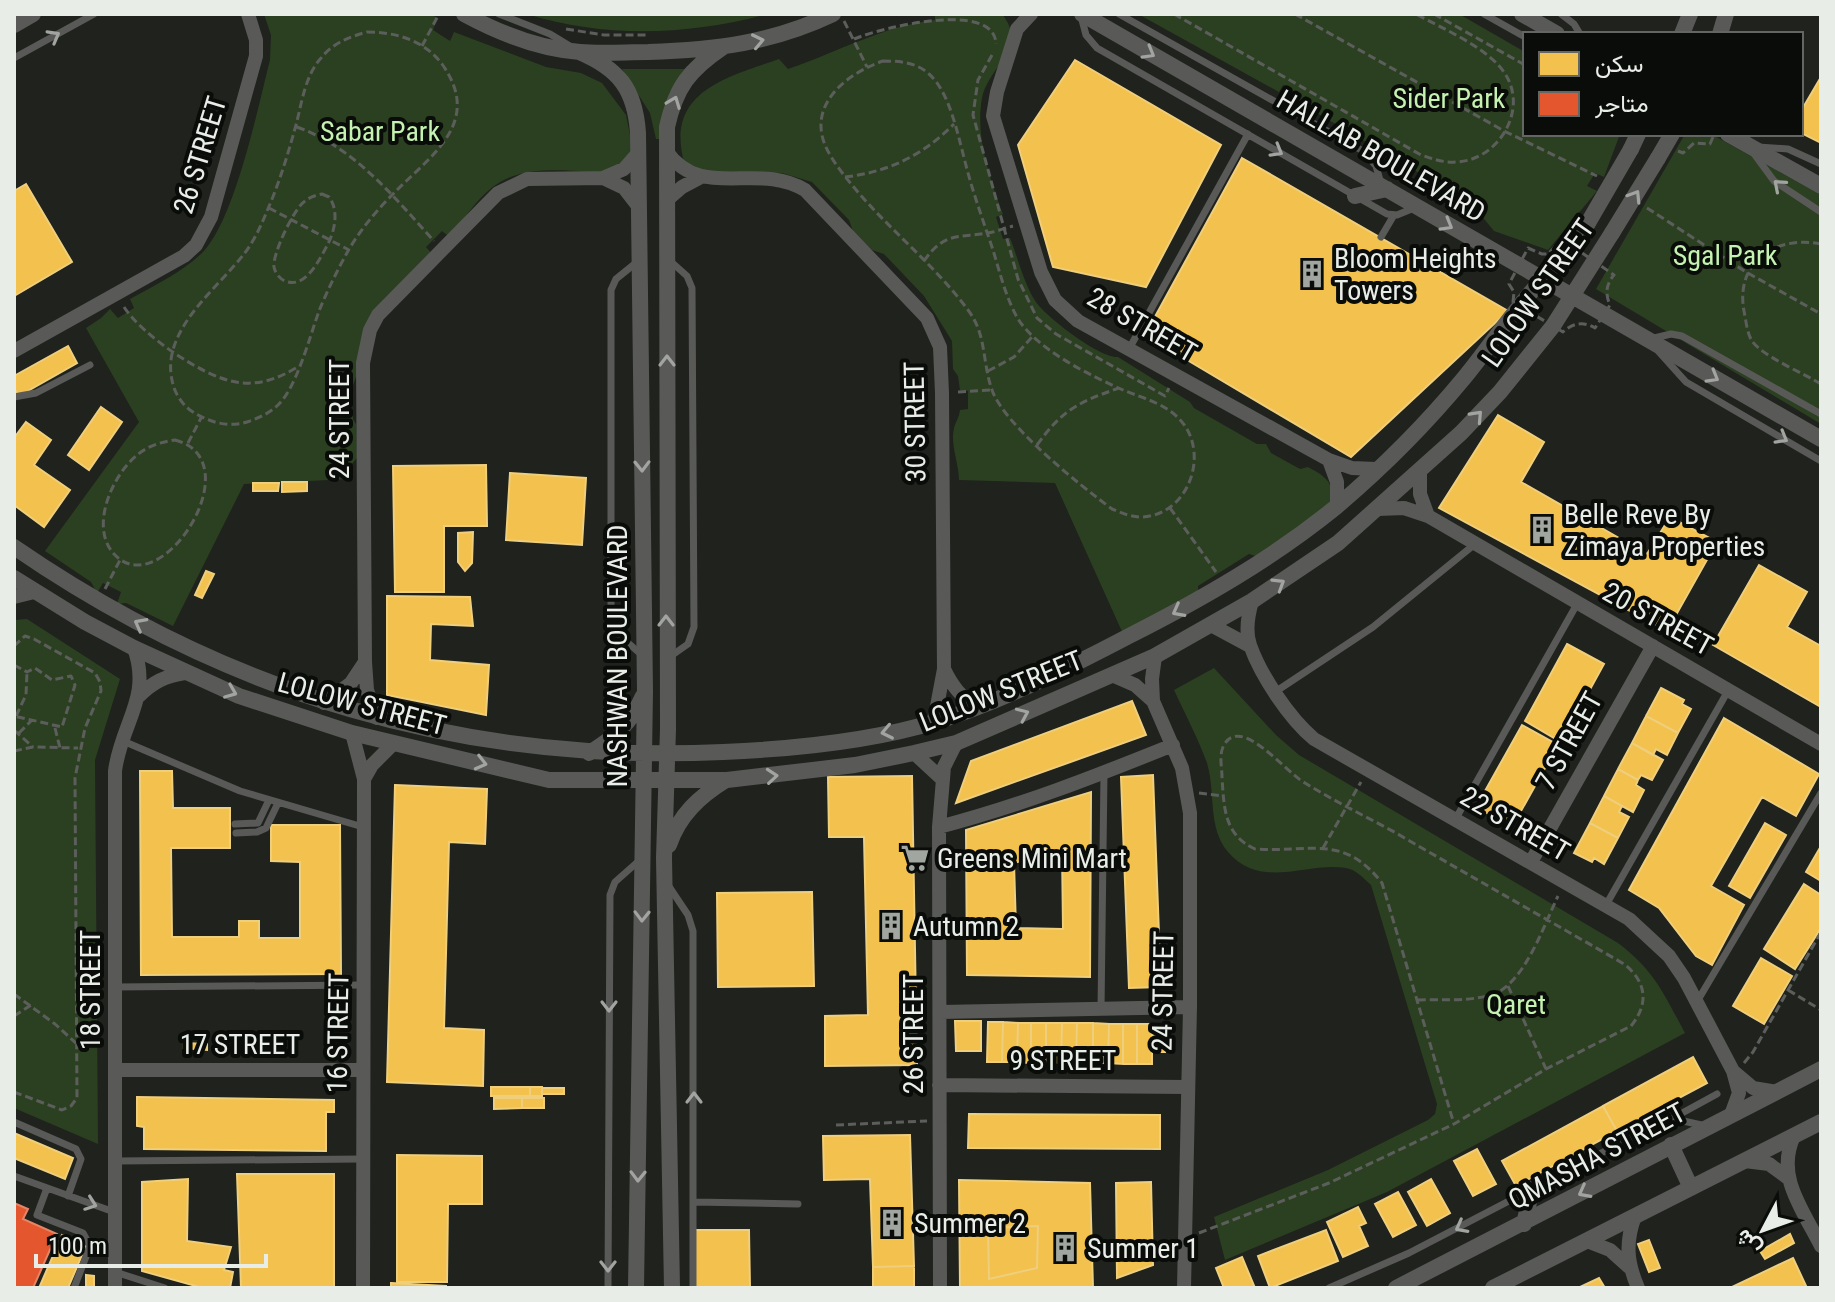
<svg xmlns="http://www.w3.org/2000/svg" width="1835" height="1302" font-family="'Roboto Condensed',Vazirmatn,sans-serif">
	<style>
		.green { fill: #2b4020 }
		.homes { fill: #f2c14e; stroke: #efce7c; stroke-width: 2; fill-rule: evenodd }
		.shops { fill: #e4572e; stroke: #e68466; stroke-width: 2 }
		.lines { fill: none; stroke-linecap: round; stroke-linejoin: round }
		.path { stroke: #5c5e5c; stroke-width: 3; stroke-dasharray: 8 4; stroke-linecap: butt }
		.service { stroke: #595a58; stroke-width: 7 }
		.minor { stroke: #595a58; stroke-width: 14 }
		.tertiary { stroke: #595a58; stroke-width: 16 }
		.tertiary-bridge { stroke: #595a58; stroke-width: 16 }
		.oneway { stroke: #a1a4a0 }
		.labels { text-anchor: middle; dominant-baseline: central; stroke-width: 8; stroke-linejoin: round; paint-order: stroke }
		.park-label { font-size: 28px; fill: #c5f2b0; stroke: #090c08 }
		.street-label { font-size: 28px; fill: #e9ede8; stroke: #090c08 }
		.poi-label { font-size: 28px; fill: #e9ede8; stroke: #090c08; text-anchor: start }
	</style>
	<rect width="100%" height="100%" fill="#1f221d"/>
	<!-- green -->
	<path class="green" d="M264 14H431L437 18 433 30 450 41 454 32 546 67 581 73 602 83 626 115 631 140 630 156 617 173C581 173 533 163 500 182 480 194 463 219 451 238L442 231 426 247 434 256 384 299 351 391 353 419 356 424 357 458 351 465V479L244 484 173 626 126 603 117 604 121 592 103 583 97 593 91 582 45 551 139 422 86 328 101 318 110 309 118 318 134 308 130 299C155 285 183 272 203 252 235 219 258 107 270 60L271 35Z
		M527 14H768C689 35 607 39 527 14Z
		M935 14H1002C1029 47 988 67 982 98 975 136 990 179 1003 214L996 217 1003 239 1010 238C1018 258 1024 284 1036 302 1046 317 1101 359 1118 357L1190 402 1194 408 1257 444H1266L1271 453 1300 469 1308 467C1325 476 1332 481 1334 500L1262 558 1249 554 1198 586V594L1124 636 1055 483 959 480C959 463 950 445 954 428 956 421 959 418 960 410L968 409V391L960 390 958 376 953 369 952 341 924 296 884 254 872 250 853 231 849 220 812 182 782 173 730 172 718 176 684 162C665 91 728 77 779 59L788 69C838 52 883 26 935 20Z
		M1138 14H1459L1525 52V134H1620L1604 177 1595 173 1587 186 1597 191 1548 250 1494 231 1480 214 1450 191 1291 98 1293 91 1283 85 1279 92Z
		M622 69H691L661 139H656L650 113Z
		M1685 134H1711L1821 195V424L1596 289Z
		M27 619 120 679 95 760 98 1144 14 1108V620Z
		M1214 668 1276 735 1299 755 1618 943C1654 970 1664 994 1685 1033L1387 1192 1225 1260 1214 1217 1328 1170 1428 1120 1435 1114 1437 1104 1371 885C1363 878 1357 870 1346 868 1308 861 1261 891 1228 852 1207 827 1216 793 1207 763 1198 738 1185 714 1174 690Z"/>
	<!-- homes -->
	<path class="homes" d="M1075 60 1221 145 1146 287 1053 267 1018 145Z
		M1821 77V143L1801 133V111Z
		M1242 158 1508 311 1351 457 1145 335Z
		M26 184 72 262 14 296V191Z
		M68 346 77 363 19 396 14 388V376Z
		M101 407 122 422 89 470 68 455Z
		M1498 415 1544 442 1521 482 1647 554 1670 517 1717 542 1667 631 1439 508Z
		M26 422 51 440 34 465 70 490 44 527 14 505V438Z
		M486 465 487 526H444V592H395L393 466Z
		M510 473 586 478 582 545 506 540Z
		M282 482H307V491L282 492Z
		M253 483H279L278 491H253Z
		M473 532 472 563 465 571 458 562V533Z
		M1759 565 1807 592 1787 627 1821 646V707L1713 645Z
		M206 571 214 574 202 598 195 595Z
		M387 596 470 597 473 626 431 624 430 660 489 665 486 715 387 695Z
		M1567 644 1604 664 1561 742 1525 721Z
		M1661 688 1684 700 1682 704 1691 709 1678 733 1646 716Z
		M1132 701 1146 735 956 803 971 761Z
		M1646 716 1678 733 1667 755 1656 749 1653 755 1632 743Z
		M1724 718 1819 774 1796 816 1762 797 1711 886 1744 905 1712 965 1696 956 1659 908 1629 890Z
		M1522 725 1558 745 1512 827 1476 807Z
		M1632 743 1663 760 1652 780 1641 775 1638 780 1618 769Z
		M1618 769 1638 780 1636 785 1644 790 1633 812 1604 796Z
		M140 771H172L173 808H230V848H171L172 937H239V921H259V938H300V862L271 861V825H340L341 974 141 975Z
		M1153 775 1161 987 1129 988 1121 777Z
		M912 776 917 1065 825 1066V1016L868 1015 864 837H829L828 777Z
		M395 785 487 789 485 844 449 842 444 1028 484 1030 483 1086 387 1082Z
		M1091 792 1090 977 967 975 966 830ZM1062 849 1063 929 1016 928 1014 863Z
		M1604 796 1622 806 1619 812 1629 817 1618 838 1590 823Z
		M1590 823 1618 838 1604 864 1594 858 1592 862 1574 853Z
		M1765 823 1786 835 1750 898 1729 886Z
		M1821 846V881L1806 872Z
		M1804 884 1821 895V928L1795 969 1764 949Z
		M812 892 814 986 718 987 717 893Z
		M1761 958 1792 976 1764 1024 1733 1006Z
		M955 1021H981V1051H956Z
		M988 1022H1003L1002 1062H987Z
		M1003 1022 1018 1023 1017 1062H1002Z
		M1018 1023H1031V1063L1017 1062Z
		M1031 1023H1046V1062L1031 1063Z
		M1046 1023H1062L1061 1063 1046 1062Z
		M1062 1023H1077L1076 1063H1061Z
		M1077 1023H1093V1063H1076Z
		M1093 1023 1109 1024 1108 1063H1093Z
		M1109 1024H1123V1064L1108 1063Z
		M1123 1024H1137V1064H1123Z
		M1137 1024H1152V1064H1137Z
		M1152 1027H1165V1052H1152Z
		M183 1043 207 1044V1050L183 1048Z
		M1693 1057 1707 1083 1617 1131 1603 1106Z
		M491 1087H530V1096H491Z
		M530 1087H542V1096H530Z
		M542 1088H564V1094H542Z
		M137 1097 334 1100V1112H326V1151L144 1149V1127L137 1126Z
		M494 1098H522V1108L494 1109Z
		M522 1098H544V1108H522Z
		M1603 1106 1617 1131 1516 1186 1502 1161Z
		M969 1114 1160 1115V1149L968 1148Z
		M14 1133 73 1158 65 1179 14 1158Z
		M910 1135 914 1266 873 1267 870 1179 824 1180 823 1136Z
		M1477 1149 1496 1184 1473 1196 1454 1161Z
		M397 1155 482 1156V1204H448L447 1282H397Z
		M237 1174H334V1288H241Z
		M188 1179 187 1241 231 1247 224 1270 233 1272 230 1288H203L142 1271V1182Z
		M1431 1179 1450 1213 1427 1226 1408 1192Z
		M959 1180 1090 1183 1093 1288H960ZM1038 1226 1037 1268 989 1279 988 1228Z
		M1151 1182 1153 1265 1117 1278 1116 1183Z
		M1398 1192 1416 1225 1393 1237 1375 1204Z
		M1358 1207 1366 1223 1359 1226 1368 1246 1343 1257 1327 1222Z
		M1038 1226 1037 1268 989 1279 988 1228Z
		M694 1230H749L750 1288H695Z
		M1326 1230 1338 1261 1270 1288 1258 1256Z
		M1790 1234 1794 1243 1765 1259 1760 1251Z
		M62 1235 86 1246 68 1288H39Z
		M1649 1240 1660 1268 1649 1272 1638 1244Z
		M1242 1257 1255 1288H1224L1216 1268Z
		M1793 1258 1807 1288H1730Z
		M914 1266V1288H873V1267Z
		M86 1275 94 1276V1288H86Z
		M1599 1278 1605 1288H1578Z
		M391 1283 446 1286V1288H391Z"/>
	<!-- shops -->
	<path class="shops" d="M14 1203 28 1209 23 1219 57 1234 33 1288H14Z"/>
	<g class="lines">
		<!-- path -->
		<path class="path" d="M1174 14 1421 155C1433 159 1444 163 1457 162 1497 160 1527 113 1507 77 1492 49 1443 29 1416 14
			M1295 14 1506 132 1597 176
			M1434 14 1525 65
			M844 21 867 67
			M566 29 604 35H646
			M367 32C395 32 424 40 442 64 484 123 430 156 393 194 377 210 360 230 348 251 338 269 327 291 319 311 310 336 297 386 279 404 270 413 259 418 247 422 228 428 207 422 190 410 181 403 174 392 172 380 161 330 217 289 244 254 254 241 261 226 267 211 279 184 288 154 296 125 302 102 305 76 321 58 333 43 349 37 367 32Z
			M854 39C883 27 995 0 996 44
			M422 46 439 14
			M992 55 978 80 973 115 1018 279 1037 318 1056 334 1165 396 1169 388
			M883 61C899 61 916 62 929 74 951 93 959 141 967 169 974 196 984 223 993 250 1000 273 1006 298 1018 319 1038 350 1089 375 1123 390 1145 399 1171 405 1185 426 1208 460 1186 516 1141 517 1131 517 1122 513 1112 509 1081 486 1004 425 992 390 982 362 987 335 968 310 934 264 888 229 852 185 842 173 831 159 825 145 808 103 848 73 883 61Z
			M297 127C355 148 393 196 434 241
			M1678 151 1683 153 1694 143 1710 144 1713 137
			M845 177C889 172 923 155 954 124
			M322 194 329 197C339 210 335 230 328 244 320 258 306 290 285 281 280 279 275 273 274 267 272 255 294 208 305 201 310 197 316 195 322 194Z
			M269 208 349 250
			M1647 208 1746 272 1821 314
			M1562 239 1614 275C1606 284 1605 294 1610 305L1595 328C1583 321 1573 323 1563 332L1513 302 1514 292 1509 284 1528 248 1542 254H1548Z
			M1821 244C1775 235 1735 262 1744 311 1746 321 1747 333 1752 341 1762 356 1805 374 1821 384
			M924 261C944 232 957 238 987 233 996 232 1005 228 1013 226
			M124 307C142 335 203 377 236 382 258 386 277 379 296 368
			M988 371 1014 357 1032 337
			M958 392 990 390
			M175 440C253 460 162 604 115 555 89 529 111 477 136 456 147 446 161 442 175 440Z
			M188 443 201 418
			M1037 445C1063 409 1079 402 1119 388
			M1170 508 1216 572
			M105 589 120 560
			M14 646 25 636 34 639 95 673 100 682 101 691 85 728 75 778 77 1098 71 1106 62 1110 14 1092
			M14 665 27 672 35 668 52 680 71 676 75 685 62 727 14 716
			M16 716 26 695 27 672
			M55 728 60 748
			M14 730 33 747
			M19 733 32 720
			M14 751 33 747 78 748
			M1199 793 1223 796
			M1323 848 1361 782
			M1508 986 1546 1069
			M1788 990 1821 1010
			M14 994 55 1024 78 1045
			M1418 1000C1441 999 1471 1002 1494 994 1525 982 1544 925 1558 896
			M14 1016 31 1005
			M14 1025V1033
			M1744 1063 1753 1052 1821 932
			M836 1125 927 1121
			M1199 1233 1329 1183 1454 1124 1546 1069 1631 1026C1649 1004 1647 982 1624 964 1548 920 1472 877 1396 833 1365 816 1334 801 1305 783 1285 772 1239 712 1223 747 1219 756 1222 768 1222 777 1224 808 1224 835 1255 849 1310 853 1343 833 1382 883L1454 1124"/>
		<!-- service -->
		<path class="service" d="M499 14 550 34 573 48
			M1119 14 1363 151 1376 166 1381 184
			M1484 14 1525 37
			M1561 14 1574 24 1580 34
			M1081 16 1086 35 1097 48 1387 214 1397 215 1414 208
			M14 58 94 14
			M1758 147 1788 149 1821 164
			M1752 151 1774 181 1821 212
			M1381 237 1394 215
			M637 262 616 279 611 290V610L618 634 644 657
			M1650 339 1671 334 1682 336 1821 414
			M1129 349 1248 134
			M1659 352 1686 382 1821 461
			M14 397 36 393 90 365
			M668 658 688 644 694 627 692 288 687 276 669 260
			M1275 692 1373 627 1475 544
			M123 741 240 791 363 827
			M1455 820 1577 604
			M235 824 258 823 269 800
			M236 833 257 832 266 828 278 803
			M668 885 688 915 693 931V1288
			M1606 905 1729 689
			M115 987 364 985
			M1698 1000 1821 793
			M1101 1010 1104 773
			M1673 1118 1717 1094
			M14 1122 76 1149 81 1159 68 1196
			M117 1161 362 1159
			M14 1176 114 1212
			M47 1188 37 1215 83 1233 90 1246 74 1288
			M694 1202 798 1204
			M115 1272 165 1288
			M608 1288 610 895 615 882 641 859
			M1329 1288 1409 1253 1659 1123 1679 1120 1706 1126"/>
		<!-- minor -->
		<path class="minor" d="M1031 14 1017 29 997 92 993 116 1041 272 1055 300 1078 321 1329 460 1352 468 1376 469
			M667 152C702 201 757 161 805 190L927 318 940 347 942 393 944 669 934 722
			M603 178 624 188 638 206
			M667 200 682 187 699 178
			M14 351 184 256 196 245 211 217 256 56V40L248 14
			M1329 460 1337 482V505
			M1420 471V494L1428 516
			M1378 509 1404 508 1428 516 1821 744
			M14 597 34 592
			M1252 601C1248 615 1245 631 1250 645 1261 676 1289 718 1314 739L1629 919 1669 956 1684 978 1733 1071 1739 1093 1731 1115
			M1211 625 1250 646
			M1155 656 1152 679 1153 701 1182 768 1190 813V1007L1184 1288
			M944 669C952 686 961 697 976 707
			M1112 675 1135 685 1153 701
			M139 696C153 682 165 676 185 673
			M324 703 351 683 365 662
			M377 718 367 690 365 662 363 363 370 330 378 315 498 193 527 179 603 178 624 169 638 153
			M352 733 364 779 363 1288
			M914 753 943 780
			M364 779 372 765 394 743
			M939 827C1020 806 1096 776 1173 745
			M1531 862 1653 646
			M940 1012 1190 1007
			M117 1070H363
			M1733 1071 1753 1088 1777 1092
			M939 1085 1186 1087
			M1794 1136C1775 1176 1803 1210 1821 1246
			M1745 1161 1769 1164 1788 1178
			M1635 1216C1625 1243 1627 1262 1638 1288
			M1587 1241 1610 1250 1629 1267
			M115 1288V771C121 723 152 698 134 648
			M940 1288 939 827 944 767 956 743"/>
		<!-- tertiary -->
		<path class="tertiary" d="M464 14C499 33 540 49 580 52 602 54 626 52 648 52 715 50 772 43 833 14
			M1082 14 1821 439
			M1522 14 1557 34
			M14 25 33 14
			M1682 34 1690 14
			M1720 34 1726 14
			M579 52C619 69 635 89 638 133L645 691 636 1288
			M1728 134 1821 186
			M1631 149 1638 134
			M1658 158 1672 134
			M1355 196 1387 189
			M14 547C229 695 463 764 723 752 794 749 870 742 938 721 1004 700 1068 668 1129 636 1202 599 1272 559 1336 507 1381 469 1426 424 1464 378 1483 355 1500 330 1519 307 1542 278 1567 252 1588 223
			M14 578 85 622 134 648 239 696 352 733 549 780H727L855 765 914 753 956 743 1155 656 1252 601 1338 543 1461 433 1500 392 1553 326 1612 233
			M589 753C614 738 631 723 643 696
			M669 845C679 815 700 796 726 780
			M1671 1145 1691 1188
			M1524 1224 1532 1189
			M672 1288 664 858 668 729 667 127C676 87 689 70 723 47
			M1396 1288 1821 1069
			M1493 1288 1821 1122"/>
		<!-- tertiary-bridge -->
		<path class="tertiary-bridge" d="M1588 223 1631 149
			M1612 233 1658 158"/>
	</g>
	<!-- one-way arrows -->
	<defs><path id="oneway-chevron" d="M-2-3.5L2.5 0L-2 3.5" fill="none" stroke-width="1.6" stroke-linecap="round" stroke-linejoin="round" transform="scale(2)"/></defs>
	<g class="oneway">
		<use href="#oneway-chevron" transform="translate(54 36) rotate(-29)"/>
		<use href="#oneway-chevron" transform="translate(758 41) rotate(-12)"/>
		<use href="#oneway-chevron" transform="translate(1149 53) rotate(30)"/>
		<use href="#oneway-chevron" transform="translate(674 102) rotate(-69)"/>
		<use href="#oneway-chevron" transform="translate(1277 151) rotate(30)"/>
		<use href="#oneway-chevron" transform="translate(1779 185) rotate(-139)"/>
		<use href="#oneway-chevron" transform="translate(1635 196) rotate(-58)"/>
		<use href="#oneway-chevron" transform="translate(1447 225) rotate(30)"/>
		<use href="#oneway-chevron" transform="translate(667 361) rotate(-90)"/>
		<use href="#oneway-chevron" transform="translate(1713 377) rotate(30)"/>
		<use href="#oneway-chevron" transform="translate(1477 416) rotate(-47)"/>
		<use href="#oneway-chevron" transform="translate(1782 438) rotate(30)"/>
		<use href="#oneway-chevron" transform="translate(642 466) rotate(89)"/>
		<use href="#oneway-chevron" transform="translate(1279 584) rotate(-32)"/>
		<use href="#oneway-chevron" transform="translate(1178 611) rotate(152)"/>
		<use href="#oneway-chevron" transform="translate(666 621) rotate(-90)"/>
		<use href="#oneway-chevron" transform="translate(140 624) rotate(-152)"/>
		<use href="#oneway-chevron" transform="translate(231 692) rotate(22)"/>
		<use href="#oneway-chevron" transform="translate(1023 714) rotate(-24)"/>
		<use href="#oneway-chevron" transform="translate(887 732) rotate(168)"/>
		<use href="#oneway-chevron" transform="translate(481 763) rotate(14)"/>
		<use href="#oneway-chevron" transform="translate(772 776) rotate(-5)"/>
		<use href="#oneway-chevron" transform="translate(642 916) rotate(91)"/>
		<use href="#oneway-chevron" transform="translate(609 1006) rotate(90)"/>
		<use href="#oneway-chevron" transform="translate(694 1098) rotate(-90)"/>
		<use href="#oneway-chevron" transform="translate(638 1176) rotate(91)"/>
		<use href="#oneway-chevron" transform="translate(1584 1192) rotate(152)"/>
		<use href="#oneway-chevron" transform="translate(91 1204) rotate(20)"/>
		<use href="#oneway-chevron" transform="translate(1461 1227) rotate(152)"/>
		<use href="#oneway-chevron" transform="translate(608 1266) rotate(90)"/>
	</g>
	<!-- icons -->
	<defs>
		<symbol id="building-bare" viewBox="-9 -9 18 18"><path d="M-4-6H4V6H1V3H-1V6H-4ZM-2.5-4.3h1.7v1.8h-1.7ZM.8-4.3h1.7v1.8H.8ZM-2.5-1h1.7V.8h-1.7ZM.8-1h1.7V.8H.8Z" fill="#a2a6a1" stroke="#090c08" stroke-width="2.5" paint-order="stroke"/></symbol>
		<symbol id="supermarket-bare" viewBox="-9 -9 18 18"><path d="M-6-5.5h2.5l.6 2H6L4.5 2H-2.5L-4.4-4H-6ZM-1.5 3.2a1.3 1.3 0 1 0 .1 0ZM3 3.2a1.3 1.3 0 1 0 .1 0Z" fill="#a2a6a1" stroke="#090c08" stroke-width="2.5" paint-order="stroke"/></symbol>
	</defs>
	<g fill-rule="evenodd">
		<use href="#building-bare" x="1292" y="254" width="40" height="40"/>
		<use href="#building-bare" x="1522" y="510" width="40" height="40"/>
		<use href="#supermarket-bare" x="895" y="838" width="40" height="40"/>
		<use href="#building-bare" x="871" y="906" width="40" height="40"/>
		<use href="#building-bare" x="872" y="1203" width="40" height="40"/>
		<use href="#building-bare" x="1045" y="1228" width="40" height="40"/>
	</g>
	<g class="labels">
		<!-- park labels -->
		<g class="park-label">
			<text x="1449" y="98">Sider Park</text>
			<text x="380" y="131">Sabar Park</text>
			<text x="1725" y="255">Sgal Park</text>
			<text x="1516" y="1004">Qaret</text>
		</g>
		<!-- street labels -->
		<g class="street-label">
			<text transform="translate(200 155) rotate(-73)">26 STREET</text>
			<text transform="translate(1381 156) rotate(30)">HALLAB BOULEVARD</text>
			<text transform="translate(1538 293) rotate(-55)">LOLOW STREET</text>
			<text transform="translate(1142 325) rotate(30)">28 STREET</text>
			<text transform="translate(339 419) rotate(-90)">24 STREET</text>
			<text transform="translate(915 422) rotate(-91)">30 STREET</text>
			<text transform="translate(1658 619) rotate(29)">20 STREET</text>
			<text transform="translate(617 656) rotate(-90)">NASHWAN BOULEVARD</text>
			<text transform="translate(1001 691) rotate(-22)">LOLOW STREET</text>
			<text transform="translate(362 704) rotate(15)">LOLOW STREET</text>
			<text transform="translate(1569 741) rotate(-61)">7 STREET</text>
			<text transform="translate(1515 824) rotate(30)">22 STREET</text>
			<text transform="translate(90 990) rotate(-90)">18 STREET</text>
			<text transform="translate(1163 991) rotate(-89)">24 STREET</text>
			<text transform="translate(338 1033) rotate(-89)">16 STREET</text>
			<text transform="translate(913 1034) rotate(-90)">26 STREET</text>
			<text x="240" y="1044">17 STREET</text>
			<text x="1063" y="1060">9 STREET</text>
			<text transform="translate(1597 1156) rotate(-28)">QMASHA STREET</text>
		</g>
		<!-- poi labels -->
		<g class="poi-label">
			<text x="1334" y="258">Bloom Heights<tspan x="1334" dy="32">Towers</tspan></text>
			<text x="1564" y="514">Belle Reve By<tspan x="1564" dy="32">Zimaya Properties</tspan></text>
			<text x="937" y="858">Greens Mini Mart</text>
			<text x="913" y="926">Autumn 2</text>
			<text x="914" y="1223">Summer 2</text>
			<text x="1087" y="1248">Summer 1</text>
		</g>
	</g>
	<!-- border -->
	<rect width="1835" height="1302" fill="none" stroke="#e9ede8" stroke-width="32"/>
	<!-- legend -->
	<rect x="1523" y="32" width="280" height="104" fill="#090c08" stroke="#636662" stroke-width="2"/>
	<rect x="1539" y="52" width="40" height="24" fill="#f2c14e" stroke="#636662" stroke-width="2"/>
	<text x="1595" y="72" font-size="24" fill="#e9ede8">سكن</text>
	<rect x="1539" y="92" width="40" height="24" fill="#e4572e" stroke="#636662" stroke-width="2"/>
	<text x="1595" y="112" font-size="24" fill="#e9ede8">متاجر</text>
	<!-- north arrow -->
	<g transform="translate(1763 1230) rotate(229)" stroke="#090c08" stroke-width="6" paint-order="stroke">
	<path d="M0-6L14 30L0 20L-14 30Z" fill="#e9ede8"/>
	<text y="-12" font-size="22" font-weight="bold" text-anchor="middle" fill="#e9ede8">ش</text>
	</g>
	<!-- scale -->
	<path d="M36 1254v12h230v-12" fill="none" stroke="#e9ede8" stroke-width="4"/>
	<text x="48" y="1254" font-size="24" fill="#e9ede8" stroke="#090c08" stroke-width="6" paint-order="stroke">100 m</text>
</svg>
